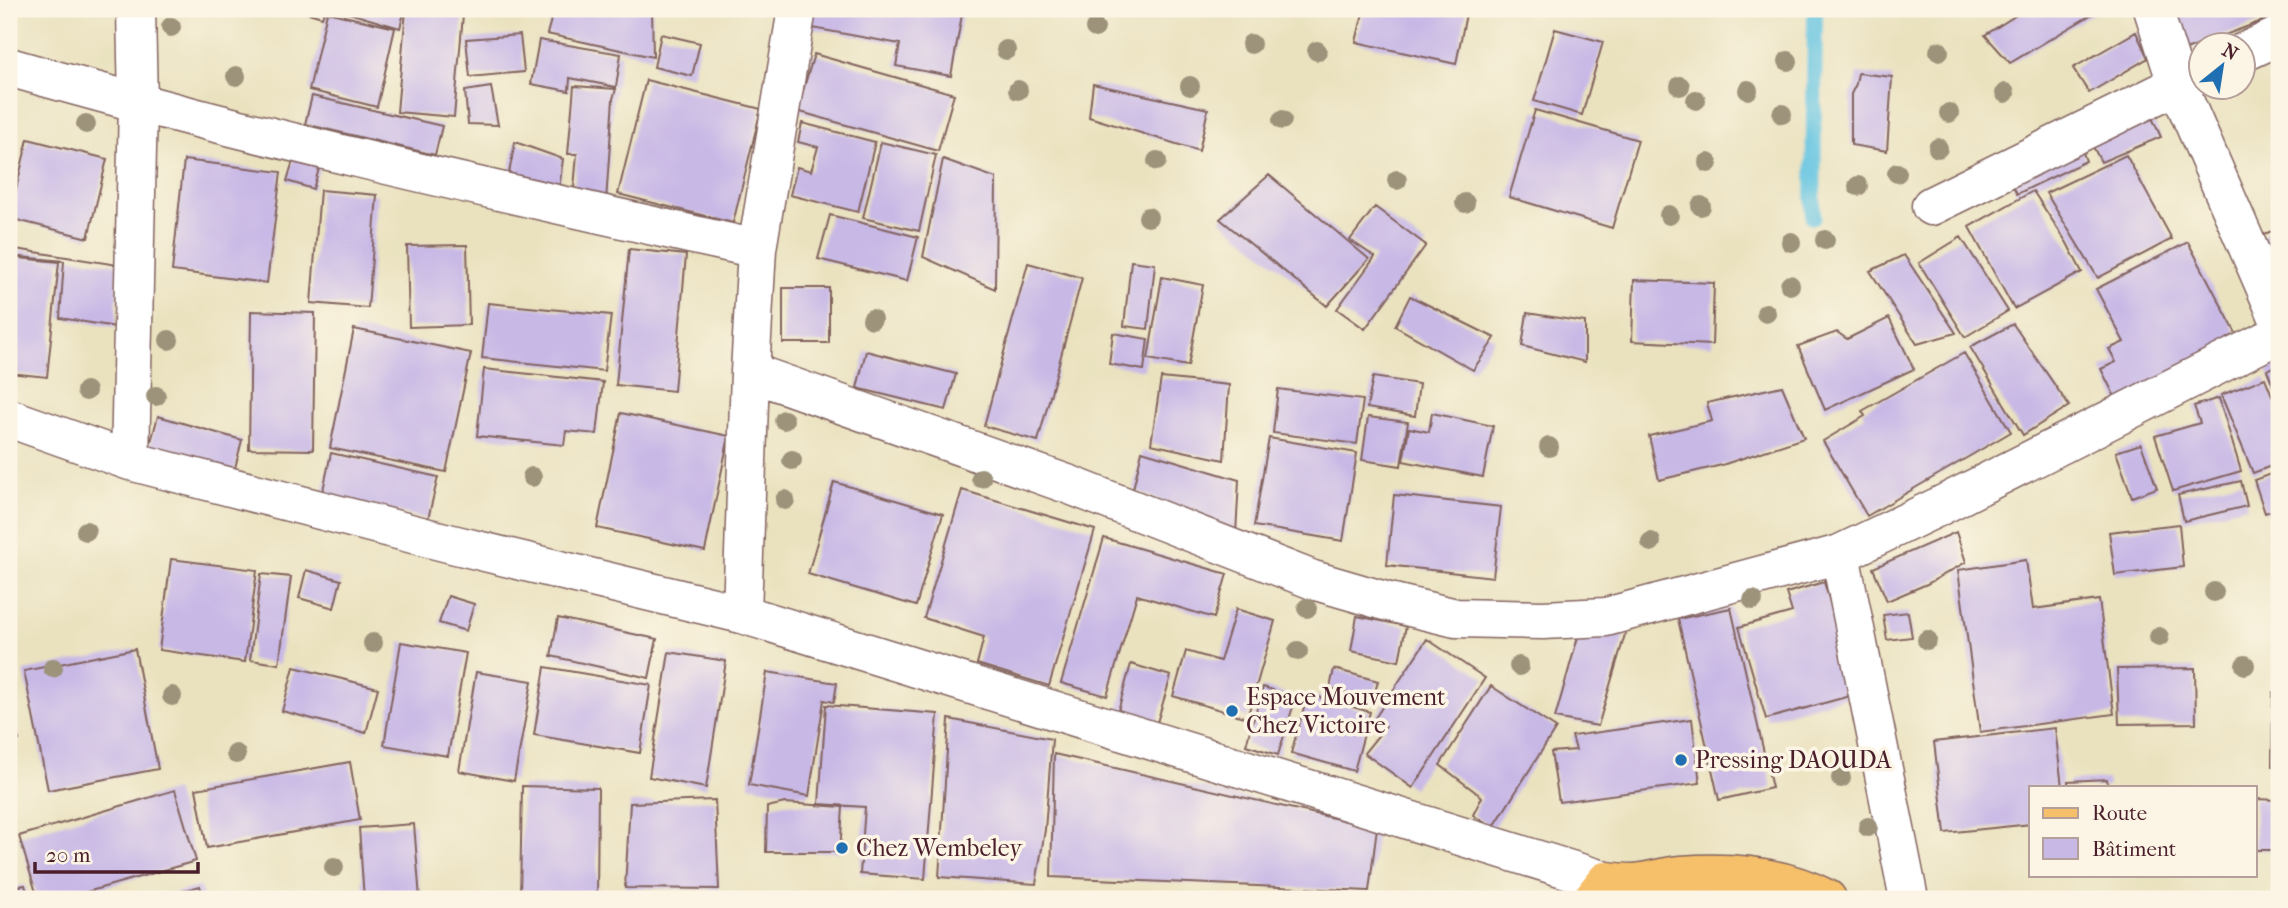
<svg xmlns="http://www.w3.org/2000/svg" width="2288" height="908" font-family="'IM FELL French Canon',serif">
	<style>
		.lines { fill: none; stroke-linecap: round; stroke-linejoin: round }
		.stream { stroke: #63c4e1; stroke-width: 16 }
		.building { fill: #c8b8e6 }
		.minor-casing { stroke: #82635f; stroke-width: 41 }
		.major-casing { stroke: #82635f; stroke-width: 41 }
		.minor { stroke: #fff; stroke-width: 38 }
		.major { stroke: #f6c06b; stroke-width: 38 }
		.tree { fill: #9d927a }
		.poi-dot { fill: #1f6fb2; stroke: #fcf5e5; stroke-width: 2.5 }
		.labels { text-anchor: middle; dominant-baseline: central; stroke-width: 7; stroke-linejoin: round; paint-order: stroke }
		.poi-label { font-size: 24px; fill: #4a1f2b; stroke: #fcf5e5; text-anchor: start }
	</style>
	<rect width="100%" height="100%" fill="#fcf5e5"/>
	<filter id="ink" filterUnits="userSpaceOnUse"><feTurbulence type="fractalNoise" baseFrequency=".0143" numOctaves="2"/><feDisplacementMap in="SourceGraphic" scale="14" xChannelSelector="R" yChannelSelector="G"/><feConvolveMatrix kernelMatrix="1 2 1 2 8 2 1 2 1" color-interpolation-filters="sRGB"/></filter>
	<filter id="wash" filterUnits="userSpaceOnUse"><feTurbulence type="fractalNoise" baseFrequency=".00686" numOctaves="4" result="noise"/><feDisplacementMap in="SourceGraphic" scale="28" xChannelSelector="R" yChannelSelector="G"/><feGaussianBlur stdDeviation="1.57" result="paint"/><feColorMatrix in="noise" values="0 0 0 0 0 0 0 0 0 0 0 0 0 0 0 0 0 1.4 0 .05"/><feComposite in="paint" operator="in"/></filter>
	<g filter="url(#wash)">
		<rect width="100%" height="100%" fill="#eae2bf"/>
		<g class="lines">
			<!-- stream -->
			<path class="stream" d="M1813 217 1815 9"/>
		</g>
		<g id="blocks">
			<!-- building -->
			<path class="building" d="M295 9H325L322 17Z
				M335 9H405L400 28Z
				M554 9H652L653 57 547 34Z
				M810 9H963L951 76 896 66 900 44 807 27Z
				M1364 9H1467L1456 64 1356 42Z
				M2026 9H2101L2010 63 1985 35Z
				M2170 9H2263L2267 19 2186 50Z
				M406 10 463 15 454 117 397 112Z
				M327 12 395 28 377 107 309 90Z
				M1555 29 1603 42 1582 115 1534 101Z
				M2136 32 2148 58 2089 93 2073 68Z
				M661 34 700 43 692 76 654 67Z
				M520 35 524 72 470 77 466 39Z
				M539 40 621 54 616 87 570 78 569 91 531 84Z
				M814 54 954 94 938 151 797 111Z
				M1858 73 1892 77 1887 151 1851 145V94L1856 84Z
				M646 80 761 109 733 223 618 194Z
				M1093 84 1208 109 1199 151 1089 117Z
				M574 86 616 89 613 99 606 202 573 199 577 154H568Z
				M491 87 498 125 468 124 465 91Z
				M312 96 442 126 435 155 305 124Z
				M9 109H15L11 155H9Z
				M2148 109 2161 137 2101 162 2087 135Z
				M1535 110 1638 140 1612 228 1509 197Z
				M802 123 875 142 858 212 790 195 797 167 811 171 818 147 798 142Z
				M28 139 107 159 88 238 9 218Z
				M515 142 563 159 559 190 509 173Z
				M881 142 936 155 919 231 863 218Z
				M2080 144 2086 161 2017 194 2007 173Z
				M295 154 321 162 313 189 287 181Z
				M2126 155 2172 239 2098 278 2046 193Z
				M943 159 996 178 995 289 923 257Z
				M184 160 281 172 267 283 172 271Z
				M1269 175 1369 259 1327 306 1220 219Z
				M320 190 377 195 368 308 311 303Z
				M2033 191 2067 243 2082 272 2014 309 1969 227Z
				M1375 207 1426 245 1365 329 1337 309 1375 257 1350 240Z
				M830 215 918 237 907 281 818 259Z
				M2279 228V277L2262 235Z
				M1961 237 2008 311 1965 337 1919 263Z
				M2188 242 2239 339 2118 403 2101 369 2116 362 2109 349 2124 342 2096 289Z
				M467 245 469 325 409 327 407 246Z
				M9 248 118 265 116 327 60 318 64 261 9 256Z
				M629 249 686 255 674 391 616 385Z
				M1904 255 1956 333 1917 344 1870 271Z
				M9 257 59 262 47 377 9 373Z
				M1131 261 1155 264 1148 329 1124 326Z
				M1028 263 1082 278 1038 441 984 426Z
				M1162 277 1203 285 1188 366 1148 359Z
				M1634 280 1714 283 1712 345 1632 341Z
				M783 288H829V343H783Z
				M1410 296 1495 338 1473 370 1395 326Z
				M488 303 611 315 604 371 482 358Z
				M251 311 315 313 313 450 249 449Z
				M1527 313 1585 322V362L1522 346Z
				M1889 318 1914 369 1825 410 1798 346 1837 332 1847 339Z
				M2013 324 2069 406 2023 435 1970 347Z
				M354 329 471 353 446 472 330 448Z
				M1113 333 1148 339 1144 370 1109 364Z
				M866 351 956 374 946 410 857 388Z
				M1964 353 2011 432 1867 516 1823 441 1865 416 1862 411Z
				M2279 365V400L2267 370Z
				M484 369 603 382 597 434 566 431 564 445 477 436Z
				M1373 377 1419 384 1415 416 1367 408Z
				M1161 378 1229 385 1224 460 1151 444Z
				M2265 378 2279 413V463L2253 473 2221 395Z
				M1782 386 1804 438 1722 465 1659 480 1649 436 1712 421 1707 403Z
				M1278 389 1363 400 1357 444 1273 433Z
				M2219 398 2241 471 2173 491 2155 436 2200 423 2194 406Z
				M621 413 729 436 705 551 597 528Z
				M1432 413 1493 426 1483 477 1403 461 1409 428 1429 432Z
				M158 416 242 440 234 472 149 449Z
				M1368 417 1408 422 1401 466 1362 460Z
				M1269 438 1357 453 1343 541 1254 526Z
				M2141 444 2157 488 2132 497 2116 452Z
				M1142 451 1239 480 1236 534 1133 489Z
				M331 453 438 477 428 519 322 495Z
				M2279 471V508L2265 513 2254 480Z
				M2241 481 2247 506 2184 521 2178 495Z
				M834 482 943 514 916 606 808 574Z
				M962 490 1095 530 1049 686 977 664 984 637 924 618Z
				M1394 495 1501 507 1493 577 1387 565Z
				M2179 524 2183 567 2115 575 2109 532Z
				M1956 532 1966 562 1927 584 1887 601 1873 568Z
				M1104 538 1227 574 1214 618 1137 595 1107 696 1061 683Z
				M171 559 257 570 245 662 159 650Z
				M2026 560 2033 609 2099 600 2114 714 1980 732 1958 570Z
				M306 570 341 580 334 608 299 598Z
				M261 574 291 577 279 664 250 660Z
				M1824 582 1857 694 1766 719 1739 627 1792 612 1786 593Z
				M448 596 474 604 466 631 439 623Z
				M1731 608 1772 788 1719 800 1678 619Z
				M1236 609 1275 621 1247 718 1173 696 1186 651 1220 661Z
				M1908 612 1912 637 1887 640 1883 615Z
				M1357 616 1406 626 1399 661 1351 651Z
				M558 618 657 639 649 678 551 656Z
				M1626 631 1598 726 1555 718 1578 637Z
				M1427 639 1485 678 1413 788 1364 753 1386 726 1375 718Z
				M401 642 466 653 448 756 384 745Z
				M135 649 158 769 48 790 24 671Z
				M669 652 726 661 706 788 649 777Z
				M1131 664 1171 676 1155 729 1116 718Z
				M294 667 378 688 366 733 282 711Z
				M545 667 651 685 640 753 534 735Z
				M2195 668 2196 723 2119 724 2117 669Z
				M1334 669 1378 681 1373 700 1330 688Z
				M476 672 532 681 514 781 459 771Z
				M767 672 837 683 834 702 824 700 809 796 749 785Z
				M1491 686 1556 728 1493 828 1473 815 1482 797 1440 765Z
				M1263 687 1296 697 1278 755 1246 745Z
				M2273 692H2279V766H2272Z
				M1308 694 1370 712 1354 771 1291 753Z
				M826 705 938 714 925 879 860 874 865 807 819 804Z
				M9 715 19 740 9 744Z
				M949 719 1052 739 1045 830 1036 884 939 877Z
				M1692 719 1700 783 1559 802 1551 752 1576 750 1572 736Z
				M2055 728 2062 787H2031V824L1945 833 1934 742Z
				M1054 754 1377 828 1369 891 1051 877Z
				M350 762 360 820 207 848 196 789Z
				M2107 779 2108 787H2068V781Z
				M522 786 598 788 597 899H520Z
				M175 790 196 861 62 899H38L19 836Z
				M2255 799 2279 800V850H2255Z
				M715 800 719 889 625 888 630 803Z
				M785 803 843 807 840 852H766L767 807Z
				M414 824 420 899H364L359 828Z
				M25 885 29 899H9V888Z
				M200 886 204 899H155Z"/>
		</g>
	</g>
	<g filter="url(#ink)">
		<use href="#blocks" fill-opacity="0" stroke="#82635f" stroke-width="2"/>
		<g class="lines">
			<defs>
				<path id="minor" d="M2153 9 2177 84 2279 319
					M2242 53 2279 36
					M9 67C256 138 506 193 757 249
					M1931 206 2199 74
					M750 372 1070 485 1313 580 1385 601 1456 618 1543 620 1606 617 1840 554 1936 508 2279 334
					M9 418 130 461 452 544 742 614 1606 881
					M130 461 138 104 136 9
					M1840 554 1909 899
					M742 614 750 372 757 249 797 9"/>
				<path id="major" d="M1592 899 1606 881C1615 882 1625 883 1633 883 1649 882 1665 876 1681 875 1730 871 1783 876 1827 899"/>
			</defs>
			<!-- minor casing -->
			<use href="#minor" class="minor-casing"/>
			<!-- major casing -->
			<use href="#major" class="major-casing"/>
			<!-- minor -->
			<use href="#minor" class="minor"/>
			<!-- major -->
			<use href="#major" class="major"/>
		</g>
		<!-- trees -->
		<g class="tree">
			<circle cx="171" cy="27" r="10"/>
			<circle cx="1095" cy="28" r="10"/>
			<circle cx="1251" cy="44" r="10"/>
			<circle cx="1006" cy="50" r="10"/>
			<circle cx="1317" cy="51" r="10"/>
			<circle cx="1939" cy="51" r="10"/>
			<circle cx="1788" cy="61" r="10"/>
			<circle cx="236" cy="76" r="10"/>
			<circle cx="1190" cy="86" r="10"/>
			<circle cx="1680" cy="86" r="10"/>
			<circle cx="1018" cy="90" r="10"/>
			<circle cx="1748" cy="90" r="10"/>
			<circle cx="2005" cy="93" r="10"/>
			<circle cx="1696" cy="100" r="10"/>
			<circle cx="1949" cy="113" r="10"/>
			<circle cx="1782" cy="114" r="10"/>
			<circle cx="1282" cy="120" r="10"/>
			<circle cx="86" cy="124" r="10"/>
			<circle cx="1938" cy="148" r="10"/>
			<circle cx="1157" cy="161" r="10"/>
			<circle cx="1708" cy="163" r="10"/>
			<circle cx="1897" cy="173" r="10"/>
			<circle cx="1397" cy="180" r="10"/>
			<circle cx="1858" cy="186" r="10"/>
			<circle cx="1465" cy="203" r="10"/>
			<circle cx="1701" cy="206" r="10"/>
			<circle cx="1669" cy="215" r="10"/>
			<circle cx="1148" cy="217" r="10"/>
			<circle cx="1825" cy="240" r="10"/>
			<circle cx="1791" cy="242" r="10"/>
			<circle cx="1790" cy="285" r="10"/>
			<circle cx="1766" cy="313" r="10"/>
			<circle cx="872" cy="319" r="10"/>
			<circle cx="169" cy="340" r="10"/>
			<circle cx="86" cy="391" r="10"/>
			<circle cx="156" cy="396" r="10"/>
			<circle cx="784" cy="420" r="10"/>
			<circle cx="1549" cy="447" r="10"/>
			<circle cx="792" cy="460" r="10"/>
			<circle cx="532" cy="477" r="10"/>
			<circle cx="981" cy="478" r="10"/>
			<circle cx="785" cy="500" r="10"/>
			<circle cx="86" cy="531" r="10"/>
			<circle cx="1651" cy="542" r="10"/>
			<circle cx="2214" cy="592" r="10"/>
			<circle cx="1753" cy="600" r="10"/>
			<circle cx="1307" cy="608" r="10"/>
			<circle cx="2159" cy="637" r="10"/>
			<circle cx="1927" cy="640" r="10"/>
			<circle cx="373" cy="643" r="10"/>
			<circle cx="1298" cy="651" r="10"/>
			<circle cx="2245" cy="665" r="10"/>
			<circle cx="1519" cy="666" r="10"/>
			<circle cx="53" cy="668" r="10"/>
			<circle cx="172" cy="696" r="10"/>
			<circle cx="236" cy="754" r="10"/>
			<circle cx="1841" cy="778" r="10"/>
			<circle cx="1868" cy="827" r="10"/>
			<circle cx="334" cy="867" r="10"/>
		</g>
	</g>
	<!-- markers -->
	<g class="poi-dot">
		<circle cx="1232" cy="711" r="7"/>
		<circle cx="1681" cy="760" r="7"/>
		<circle cx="842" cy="848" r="7"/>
	</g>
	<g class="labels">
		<!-- poi labels -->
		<g class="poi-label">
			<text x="1246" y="697">Espace Mouvement<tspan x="1246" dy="28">Chez Victoire</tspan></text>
			<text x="1695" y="760">Pressing DAOUDA</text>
			<text x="856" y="848">Chez Wembeley</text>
		</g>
	</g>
	<!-- margin -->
	<rect width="2288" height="908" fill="none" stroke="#fcf5e5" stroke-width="35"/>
	<!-- legend -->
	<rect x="2029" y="786" width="228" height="91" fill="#fcf5e5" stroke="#b59f9b" stroke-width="2"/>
	<rect x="2043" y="808" width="35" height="10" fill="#f6c06b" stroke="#b59f9b" stroke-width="2"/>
	<text x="2092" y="820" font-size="21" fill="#4a1f2b">Route</text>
	<rect x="2043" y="838" width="35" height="21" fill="#c8b8e6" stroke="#b59f9b" stroke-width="2"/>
	<text x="2092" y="856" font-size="21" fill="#4a1f2b">Bâtiment</text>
	<!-- north arrow -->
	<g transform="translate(2222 66) rotate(30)"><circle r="33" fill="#fcf5e5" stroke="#b59f9b" stroke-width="2"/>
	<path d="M0-5L12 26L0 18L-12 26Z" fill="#1f6fb2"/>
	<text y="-10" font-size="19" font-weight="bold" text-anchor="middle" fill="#4a1f2b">N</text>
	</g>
	<!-- scale -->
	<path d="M35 862v10h163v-10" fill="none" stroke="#4a1f2b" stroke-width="3.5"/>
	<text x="46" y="862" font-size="21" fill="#4a1f2b" stroke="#fcf5e5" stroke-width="5" paint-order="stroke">20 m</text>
</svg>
